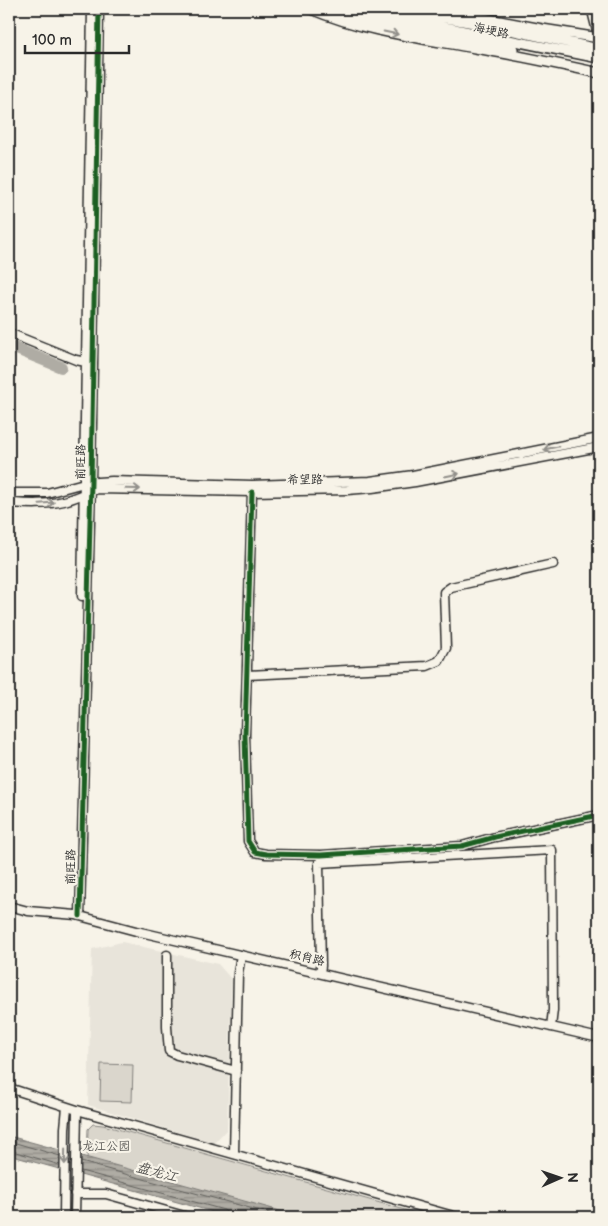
<svg xmlns="http://www.w3.org/2000/svg" width="608" height="1226" font-family="'Balsamiq Sans','LXGW WenKai TC',sans-serif">
	<style>
		.built { fill: #e8e4da }
		.park { fill: #dad6cc; stroke: #82807c }
		.water { fill: url(#water-rules); stroke: #7a7874 }
		.lines { fill: none; stroke-linecap: round; stroke-linejoin: round }
		.shore { stroke: #605f5b; stroke-width: 1 }
		.river { stroke: #afaca4; stroke-width: 12 }
		.minor-casing { stroke: #2b2b2b; stroke-width: 11 }
		.major-casing { stroke: #2b2b2b; stroke-width: 12 }
		.minor { stroke: #f7f3e8; stroke-width: 8 }
		.major { stroke: #f7f3e8; stroke-width: 9 }
		.cycleway-casing { stroke: #f7f3e8; stroke-width: 8 }
		.cycleway { stroke: #1b5e20; stroke-width: 5 }
		.oneway { stroke: #918f8a }
		.labels { text-anchor: middle; dominant-baseline: central; stroke-width: 4.5; stroke-linejoin: round; paint-order: stroke }
		.street-label { font-size: 12px; fill: #2b2b2b; stroke: #f7f3e8 }
		.park-label { font-size: 12px; fill: #575653; stroke: #f7f3e8 }
		.water-label { font-size: 14px; font-style: italic; fill: #53524f; stroke: #f7f3e8 }
	</style>
	<defs>
		<pattern id="water-rules" width="6" height="5" patternUnits="userSpaceOnUse" patternTransform="scale(1.25)"><rect width="6" height="5" fill="#afaca4"/><path d="M0 2.5h6" fill="none" stroke="#8f8c86"/></pattern>
	</defs>
	<rect width="100%" height="100%" fill="#f7f3e8"/>
	<filter id="ink" filterUnits="userSpaceOnUse"><feTurbulence type="fractalNoise" baseFrequency=".02" numOctaves="2"/><feDisplacementMap in="SourceGraphic" scale="10" xChannelSelector="R" yChannelSelector="G"/><feConvolveMatrix kernelMatrix="1 2 1 2 8 2 1 2 1" color-interpolation-filters="sRGB"/></filter>
	<g filter="url(#ink)">
		<!-- built -->
		<path class="built" d="M122 942 218 964 232 980 227 1129 214 1143 88 1105 92 949Z"/>
		<!-- park -->
		<path class="park" d="M101 1064 133 1065 132 1102 100 1101Z
			M93 1124 103 1125 430 1217H298L87 1160 88 1129Z"/>
		<!-- water -->
		<path class="water" d="M9 1136 302 1217H231L9 1155Z"/>
		<g class="lines">
			<!-- shore -->
			<path class="shore" d="M9 1141 60 1156
				M9 1150 60 1165
				M81 1162 283 1217
				M81 1171 224 1210 227 1213 228 1217"/>
			<!-- river -->
			<path class="river" d="M9 346 61 367"/>
			<defs>
				<path id="minor" d="M9 333 76 360 86 362
					M252 492 245 735 248 841 255 852 266 854 321 855 462 846 495 837 599 815
					M9 493H47L84 483 112 481 252 485 370 481 413 475 599 438
					M9 503C28 504 46 505 64 501 76 498 86 492 98 489L252 492 347 490 372 488 415 482 599 447
					M82 596 92 9
					M247 675 427 666 439 661 446 648 444 592 451 587 553 564
					M9 906 28 911 76 915 136 931 599 1038
					M80 916 91 482 99 9
					M167 955V1027L169 1051 177 1055 236 1071
					M320 973 321 966 319 863 552 850 553 1010 551 1027
					M9 1088 77 1110 457 1217
					M234 1154 238 973 241 955
					M75 1194H106L188 1217
					M64 1217 65 1128 67 1107
					M75 1217 77 1110"/>
				<path id="major" d="M311 9C363 31 420 38 475 48 517 55 558 64 599 73
					M344 9 360 10 599 58
					M397 9 496 27 599 49
					M437 9 542 29 599 38
					M592 9 599 37
					M330 11 513 49"/>
			</defs>
			<!-- minor casing -->
			<use href="#minor" class="minor-casing"/>
			<!-- major casing -->
			<use href="#major" class="major-casing"/>
			<!-- minor -->
			<use href="#minor" class="minor"/>
			<!-- major -->
			<use href="#major" class="major"/>
			<defs>
				<path id="cycleway" d="M252 492 245 735 248 841 255 852 266 854 321 855 462 846 495 837 599 815
					M80 916 91 482 99 9"/>
			</defs>
			<!-- cycleway casing -->
			<use href="#cycleway" class="cycleway-casing"/>
			<!-- cycleway -->
			<use href="#cycleway" class="cycleway"/>
		</g>
		<!-- one-way arrows -->
		<defs><path id="oneway-shaft" d="M-6 0H5M1.5-3L5.5 0L1.5 3" fill="none" stroke-width="1.6" stroke-linecap="round" stroke-linejoin="round" transform="scale(1.25)"/></defs>
		<g class="oneway">
			<use href="#oneway-shaft" transform="translate(391 33) rotate(12)"/>
			<use href="#oneway-shaft" transform="translate(551 448) rotate(169)"/>
			<use href="#oneway-shaft" transform="translate(452 475) rotate(-11)"/>
			<use href="#oneway-shaft" transform="translate(133 489) rotate(1)"/>
			<use href="#oneway-shaft" transform="translate(47 503) rotate(-5)"/>
			<use href="#oneway-shaft" transform="translate(65 1157) rotate(91)"/>
		</g>
	</g>
	<g class="labels">
		<!-- street labels -->
		<g class="street-label">
			<text transform="translate(491 31) rotate(12)">海埂路</text>
			<text transform="translate(81 462) rotate(-89)">前旺路</text>
			<text transform="translate(305 480) rotate(-1)">希望路</text>
			<text transform="translate(71 867) rotate(-89)">前旺路</text>
			<text transform="translate(307 958) rotate(13)">积肖路</text>
		</g>
		<!-- park labels -->
		<g class="park-label">
			<text x="106" y="1146">龙江公园</text>
		</g>
		<!-- water labels -->
		<g class="water-label">
			<text transform="translate(157 1172) rotate(15)">盘龙江</text>
		</g>
	</g>
	<!-- margin -->
	<rect width="608" height="1226" fill="none" stroke="#f7f3e8" stroke-width="30"/>
	<rect x="15" y="15" width="578" height="1196" fill="none" stroke="#2b2b2b" stroke-width="2" filter="url(#ink)"/>
	<!-- north arrow -->
	<g transform="translate(560 1178) rotate(88)" stroke="#f7f3e8" stroke-width="4" paint-order="stroke">
	<path d="M0-4L9 19L0 12L-9 19Z" fill="#2b2b2b"/>
	<text y="-8" font-size="14" font-weight="bold" text-anchor="middle" fill="#2b2b2b">N</text>
	</g>
	<!-- scale -->
	<path d="M25 45v8h104v-8" fill="none" stroke="#2b2b2b" stroke-width="2.5"/>
	<text x="32" y="45" font-size="15" fill="#2b2b2b" stroke="#f7f3e8" stroke-width="4" paint-order="stroke">100 m</text>
</svg>
